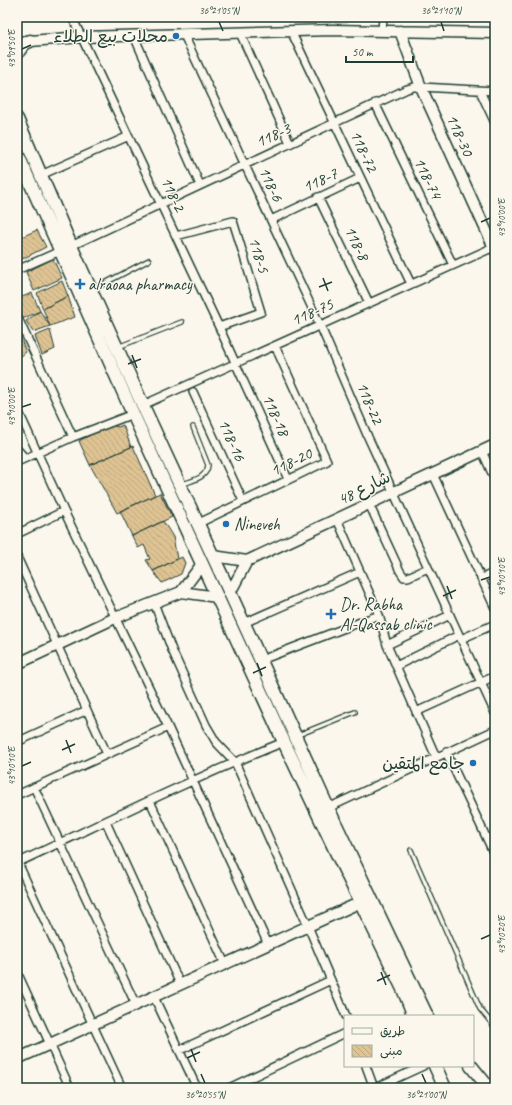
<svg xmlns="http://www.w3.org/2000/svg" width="512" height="1105" font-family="Caveat,'Playpen Sans Arabic',sans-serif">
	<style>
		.building { fill: url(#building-back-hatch); stroke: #1f3d34 }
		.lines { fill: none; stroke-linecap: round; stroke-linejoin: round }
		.lane-casing { stroke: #1f3d34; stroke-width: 6 }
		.street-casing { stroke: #1f3d34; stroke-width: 10 }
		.secondary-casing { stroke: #1f3d34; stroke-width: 13 }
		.primary-casing { stroke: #1f3d34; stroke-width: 15 }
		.lane { stroke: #fbf7ec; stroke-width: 3.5 }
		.street { stroke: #fbf7ec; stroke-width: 7 }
		.secondary { stroke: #fbf7ec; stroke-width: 10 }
		.primary { stroke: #fbf7ec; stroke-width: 12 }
		.ticks { fill: none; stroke: #1f3d34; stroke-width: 1.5 }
		.poi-dot { fill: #1f6fb2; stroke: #fbf7ec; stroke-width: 1.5 }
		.labels { text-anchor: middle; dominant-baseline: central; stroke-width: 3; stroke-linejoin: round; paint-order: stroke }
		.poi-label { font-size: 17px; fill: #1f3d34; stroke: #fbf7ec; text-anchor: start }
		.street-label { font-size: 17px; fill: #1f3d34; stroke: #fbf7ec }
		.neatline { fill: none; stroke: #1f3d34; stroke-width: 1.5 }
		.ticks-label { font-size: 10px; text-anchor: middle; fill: #1f3d34 }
	</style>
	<defs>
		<pattern id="building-back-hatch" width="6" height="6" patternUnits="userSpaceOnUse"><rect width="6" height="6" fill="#dec393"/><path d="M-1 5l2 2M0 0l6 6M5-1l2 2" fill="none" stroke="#bea87f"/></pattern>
	</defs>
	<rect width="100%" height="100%" fill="#fbf7ec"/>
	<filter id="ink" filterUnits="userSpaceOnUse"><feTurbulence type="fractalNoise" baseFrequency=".025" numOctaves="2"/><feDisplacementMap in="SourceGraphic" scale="8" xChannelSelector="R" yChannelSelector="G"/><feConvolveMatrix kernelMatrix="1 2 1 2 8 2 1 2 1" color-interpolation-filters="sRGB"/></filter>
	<g filter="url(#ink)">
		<!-- building -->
		<path class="building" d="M37 230 46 247 22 259 17 248V239Z
			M53 259 62 278 34 291 26 272Z
			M62 281 68 296 43 309 37 293Z
			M32 293 40 311 22 319 17 304V299Z
			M68 296 75 317 50 326 43 309Z
			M40 311 50 326 33 332 26 321Z
			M50 330 55 349 42 355 35 336Z
			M20 337 26 352 20 357 17 350V338Z
			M110 424 118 427 123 425 131 447 90 465 79 441Z
			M133 446 155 495 117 513 90 465Z
			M160 493 172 517 132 536 120 511Z
			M163 521 173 537 177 559 153 571 146 560 150 559 144 545 138 548 132 536Z
			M182 557 185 563 181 574 162 583 153 571Z"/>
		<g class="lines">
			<defs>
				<path id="lane" d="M92 290 149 260
					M118 347 182 322
					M183 484C193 480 207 478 208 465L193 427
					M298 735 355 712
					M411 850 480 1009 495 1027"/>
				<path id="street" d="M72 17 219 327 288 479
					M291 31 411 284
					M382 31 383 17
					M240 33 290 143
					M184 35 320 325 368 437 495 713
					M134 36 200 185
					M480 91 495 123
					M375 103 453 265
					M41 175 129 136
					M318 197 369 303
					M271 220 360 178
					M176 236 233 221 261 312 219 327
					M71 246 407 89 414 87H421L495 91
					M17 270 60 251
					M17 316 73 437
					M193 392 243 501
					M143 405 494 247
					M17 408 64 511 168 727 268 944
					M17 449 25 458
					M482 451 495 480
					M17 462 73 437 133 414
					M433 474 495 608
					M369 504 400 571 404 577H408L428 568
					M337 519 379 615 387 645 436 757
					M197 524 327 461 275 346
					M17 534 64 511
					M17 557 107 754
					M481 579 495 572
					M154 603 172 650 206 725 216 742 235 762 308 926 346 1016
					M244 623 360 572
					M461 639 495 624
					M387 645 450 615
					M261 660 379 615
					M396 666 459 635
					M416 712 495 676
					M17 742 87 710
					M446 752 495 856
					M34 787 136 1005
					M17 795 168 727
					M150 801 225 964
					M328 808 495 730
					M106 822 180 984
					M17 863C105 822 193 778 284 742
					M18 863 122 1088
					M17 972 70 1088
					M154 997 197 1088
					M180 1050 331 980
					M366 1066 374 1088
					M229 1088 345 1033
					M375 1088 423 1066"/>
				<path id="secondary" d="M400 31 421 87 495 250
					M17 42 82 37 332 30 495 33
					M213 556 247 561
					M247 561 495 445
					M181 592 202 564
					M230 593 247 561
					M17 664 115 618 181 592 217 597
					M17 1059 361 902"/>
				<path id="primary" d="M17 53 25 43 30 41
					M17 119 71 246 144 408 230 593 328 808 427 1016
					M17 153 133 414 284 742 337 854 403 989 414 1016
					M435 1066 445 1088
					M471 1066 489 1088"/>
			</defs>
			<!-- lane casing -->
			<use href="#lane" class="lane-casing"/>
			<!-- street casing -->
			<use href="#street" class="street-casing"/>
			<!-- secondary casing -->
			<use href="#secondary" class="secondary-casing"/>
			<!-- primary casing -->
			<use href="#primary" class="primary-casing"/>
			<!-- lane -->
			<use href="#lane" class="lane"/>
			<!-- street -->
			<use href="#street" class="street"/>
			<!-- secondary -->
			<use href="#secondary" class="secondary"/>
			<!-- primary -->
			<use href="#primary" class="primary"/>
		</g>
	</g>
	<!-- ticks -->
	<path class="ticks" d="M219 22 223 31M441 22 444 31M22 49 31 45M481 222 490 218M323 278 328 291M319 287 332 282M132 355 137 368M128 364 141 359M22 407 31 404M481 580 490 577M447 586 452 599M443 596 456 590M257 663 262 676M253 673 266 667M66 740 71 753M62 750 75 744M22 766 31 762M481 939 490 935M381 972 386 985M377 981 390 975M191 1049 196 1062M187 1058 200 1052M201 1074 205 1083M422 1074 426 1083"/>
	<!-- markers -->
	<g class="poi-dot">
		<circle cx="176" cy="36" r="4"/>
		<path d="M78 278h4v4h4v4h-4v4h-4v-4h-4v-4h4z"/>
		<circle cx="226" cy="524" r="4"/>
		<path d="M329 608h4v4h4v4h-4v4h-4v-4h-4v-4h4z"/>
		<circle cx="473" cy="763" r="4"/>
	</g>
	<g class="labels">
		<!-- poi labels -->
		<g class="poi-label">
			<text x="168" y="36" text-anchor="end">محلات بيع الطلاء</text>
			<text x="88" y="284">alraoaa pharmacy</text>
			<text x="234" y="524">Nineveh</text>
			<text x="340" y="604">Dr. Rabha<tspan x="340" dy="20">Al-Qassab clinic</tspan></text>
			<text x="465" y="763" text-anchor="end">جامع المتقين</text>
		</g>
		<!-- street labels -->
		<g class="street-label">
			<text transform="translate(273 135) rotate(-25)">118-3</text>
			<text transform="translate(460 135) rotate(66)">118-30</text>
			<text transform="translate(364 151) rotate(65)">118-72</text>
			<text transform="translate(428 178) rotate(64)">118-74</text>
			<text transform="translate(320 180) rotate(-25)">118-7</text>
			<text transform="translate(271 184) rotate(65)">118-6</text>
			<text transform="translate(173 194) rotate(65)">118-2</text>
			<text transform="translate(357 243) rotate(64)">118-8</text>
			<text transform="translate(259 255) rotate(73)">118-5</text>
			<text transform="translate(312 312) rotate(-24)">118-75</text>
			<text transform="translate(370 403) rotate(67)">118-22</text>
			<text transform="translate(276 415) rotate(66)">118-18</text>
			<text transform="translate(232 440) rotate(66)">118-16</text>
			<text transform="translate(291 462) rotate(-26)">118-20</text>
			<text transform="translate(364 488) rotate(-26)">شارع 48</text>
		</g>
	</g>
	<!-- margin -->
	<rect width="512" height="1105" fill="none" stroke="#fbf7ec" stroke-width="44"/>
	<!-- legend -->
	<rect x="344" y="1015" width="130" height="52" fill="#fbf7ec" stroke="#a3ada2"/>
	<rect x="352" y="1028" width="20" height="6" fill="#fbf7ec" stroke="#a3ada2"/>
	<text x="380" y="1035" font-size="12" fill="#1f3d34">طريق</text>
	<rect x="352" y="1045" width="20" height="12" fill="url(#building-back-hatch)" stroke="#a3ada2"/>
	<text x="380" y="1055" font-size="12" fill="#1f3d34">مبنى</text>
	<!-- scale -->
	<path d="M346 56v6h67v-6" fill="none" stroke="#1f3d34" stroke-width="2"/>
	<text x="352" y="56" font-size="12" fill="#1f3d34" stroke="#fbf7ec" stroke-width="3" paint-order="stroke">50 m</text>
	<rect x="22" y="22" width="468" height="1061" class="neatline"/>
	<g class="ticks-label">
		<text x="219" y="14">36°21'05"N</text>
		<text x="441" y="14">36°21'10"N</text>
		<text transform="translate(11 49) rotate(-90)" y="4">43°09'50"E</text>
		<text transform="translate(501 218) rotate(-90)" y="4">43°10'00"E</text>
		<text transform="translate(11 407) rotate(-90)" y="4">43°10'00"E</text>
		<text transform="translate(501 577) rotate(-90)" y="4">43°10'10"E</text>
		<text transform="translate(11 766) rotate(-90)" y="4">43°10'10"E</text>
		<text transform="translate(501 935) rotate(-90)" y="4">43°10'20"E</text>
		<text x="205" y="1098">36°20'55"N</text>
		<text x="426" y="1098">36°21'00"N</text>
	</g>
</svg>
